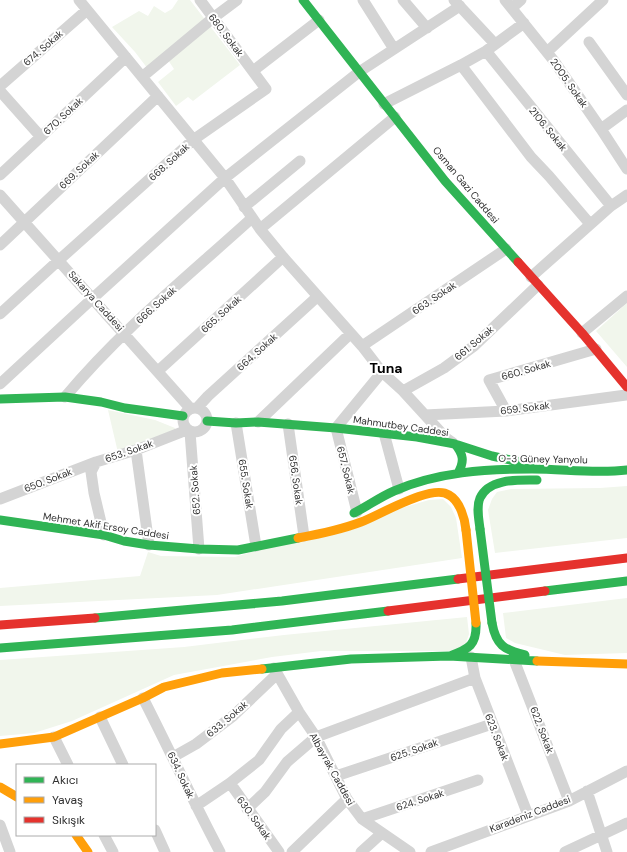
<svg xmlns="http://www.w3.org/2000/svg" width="627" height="852" font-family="'DM Sans',sans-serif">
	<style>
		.green { fill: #f1f6ec }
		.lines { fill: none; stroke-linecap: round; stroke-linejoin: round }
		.street { stroke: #d4d4d4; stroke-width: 11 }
		.fast { stroke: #30b455; stroke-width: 9 }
		.slow { stroke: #ff9f0a; stroke-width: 9 }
		.jam { stroke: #e5322d; stroke-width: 9 }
		.fast-bridge { stroke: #30b455; stroke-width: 9 }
		.slow-bridge { stroke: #ff9f0a; stroke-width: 9 }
		.labels { text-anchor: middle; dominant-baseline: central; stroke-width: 4; stroke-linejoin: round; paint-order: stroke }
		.street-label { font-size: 10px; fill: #303030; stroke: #fff }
		.district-label { font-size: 14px; font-weight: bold; fill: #000; stroke: #fff }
	</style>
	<rect width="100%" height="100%" fill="#fff"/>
	<!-- green -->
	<path class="green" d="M178 0H190L240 65 193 101 188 97 176 106 158 82 174 69 168 60 151 73 135 52 112 27 139 11 148 16 154 6 165 13 172 9Z
		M627 303V367L596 331Z
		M108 410 155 420 175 428 177 437 119 457Z
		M627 486V538L495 553 488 510 492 499 497 492 511 489 600 488Z
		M443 499 451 507 456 518 462 558 217 595 0 606V588L140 576 148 552 161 556 235 557 429 500Z
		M627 598V653L565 655 515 643 506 638 503 613Z
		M467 617 469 634 466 643 454 651H321L272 657 174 675 72 721 34 733 0 736V660L184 647 284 635Z"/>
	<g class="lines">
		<!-- street -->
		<path class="street" d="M79 0 225 178 260 229 283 257 362 346 382 372 403 391 446 438 453 443
			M363 0 394 49
			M403 0 427 28
			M454 0 495 44
			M505 0 554 61 601 129 627 169
			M512 8 521 0
			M589 42 627 95
			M486 51 611 206
			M547 52 603 0
			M461 65 531 157 549 176 590 224
			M253 71 319 20
			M142 77 213 18 237 0
			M0 86 87 10
			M0 91 41 137
			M384 104 461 65 486 51 524 23
			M601 129 627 110
			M0 175 126 57
			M0 195 190 408
			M244 207 300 161
			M260 229 395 117
			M0 245 158 96
			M531 277 611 206 627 195
			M0 314 59 260 193 140 266 89 200 0
			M582 333 627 296
			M362 346 506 249
			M158 371 283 257
			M0 384 93 298 225 178 359 72 460 6
			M403 391 444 368 474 346 538 285
			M65 397C120 331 188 276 252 218
			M183 420a12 12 0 1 1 24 0a12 12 0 1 1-24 0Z
			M197 408 208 396 317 297
			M506 411 489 380 596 349
			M425 415 506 411 626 395
			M258 422 350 334
			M236 423 256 546
			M288 424 304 536
			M190 432 199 549
			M384 433 399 489
			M136 450 149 545
			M0 499 96 462
			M357 512 336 428 382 372
			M104 535 94 493 91 472 96 462 136 450 187 430
			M471 657 475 678 528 815
			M514 660 569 801
			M274 668 299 712 316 737 347 799 362 819 410 852
			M143 698C169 749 193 801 220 852
			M100 717 123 765
			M54 737 68 765
			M173 757 196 744 233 716 277 674
			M336 776 492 724
			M230 783 279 852
			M587 791 607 852
			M196 806 230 783 259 760 281 729 299 712
			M247 809 265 792 287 762 316 737 475 678
			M362 819 478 780
			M0 825 10 852
			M155 830 165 852
			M104 835 113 852
			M292 852 347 799
			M361 852 382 833
			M431 852 569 801 627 771
			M565 852 627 823"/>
		<!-- fast -->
		<path class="fast" d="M303 0 445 181 518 262
			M0 399 65 397 101 402 125 408 183 416
			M207 421 236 423 258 422 336 428 417 437 455 444 492 456 530 464
			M455 444C463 454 465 461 458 473
			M354 513C368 506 380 497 394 491 437 472 486 469 532 469 564 469 596 474 627 470
			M0 520 104 535 124 541 149 545 199 549 238 550 298 538
			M480 529C479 520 476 507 480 498 489 478 519 480 537 480
			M545 591 627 581
			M95 618 282 601 458 579
			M492 623C496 645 504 650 525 655
			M0 648 232 630 388 611
			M450 656C469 649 477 645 476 623
			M262 669 351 659 449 656 537 661"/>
		<!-- slow -->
		<path class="slow" d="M298 538C320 534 340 530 361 522 380 515 432 483 449 495 460 501 465 519 466 530
			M537 661 627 664
			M0 744 54 737 143 698 164 687 222 673 262 669
			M0 787 17 797
			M76 835 88 852"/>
		<!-- jam -->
		<path class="jam" d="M518 262 582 333 627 387
			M458 579 627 558
			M388 611 545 591
			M0 625 95 618"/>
		<!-- fast-bridge -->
		<path class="fast-bridge" d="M480 529 492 623"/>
		<!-- slow-bridge -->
		<path class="slow-bridge" d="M466 530 476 623"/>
	</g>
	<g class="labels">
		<!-- street labels -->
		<g class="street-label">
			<text transform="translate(226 35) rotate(53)">680. Sokak</text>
			<text transform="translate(43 48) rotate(-41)">674. Sokak</text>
			<text transform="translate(569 83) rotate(55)">2005. Sokak</text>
			<text transform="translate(63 116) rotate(-43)">670. Sokak</text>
			<text transform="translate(548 129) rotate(51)">2106. Sokak</text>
			<text transform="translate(169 162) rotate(-42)">668. Sokak</text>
			<text transform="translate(79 170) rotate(-43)">669. Sokak</text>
			<text transform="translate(466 185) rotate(50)">Osman Gazi Caddesi</text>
			<text transform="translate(434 298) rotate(-34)">663. Sokak</text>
			<text transform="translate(96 301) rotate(48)">Sakarya Caddesi</text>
			<text transform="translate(156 305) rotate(-42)">666. Sokak</text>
			<text transform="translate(221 314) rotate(-42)">665. Sokak</text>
			<text transform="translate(474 343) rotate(-40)">661. Sokak</text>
			<text transform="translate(257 352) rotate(-42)">664. Sokak</text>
			<text transform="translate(526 370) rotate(-16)">660. Sokak</text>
			<text transform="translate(525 408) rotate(-7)">659. Sokak</text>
			<text transform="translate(401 426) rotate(8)">Mahmutbey Caddesi</text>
			<text transform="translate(129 451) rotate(-19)">653. Sokak</text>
			<text transform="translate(543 459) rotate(1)">O-3 Güney Yanyolu</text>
			<text transform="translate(346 470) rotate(76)">657. Sokak</text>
			<text transform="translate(48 480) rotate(-21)">650. Sokak</text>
			<text transform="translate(296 480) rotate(82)">656. Sokak</text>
			<text transform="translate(246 484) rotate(81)">655. Sokak</text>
			<text transform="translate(195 490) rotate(-94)">652. Sokak</text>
			<text transform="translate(106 526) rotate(9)">Mehmet Akif Ersoy Caddesi</text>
			<text transform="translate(227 719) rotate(-40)">633. Sokak</text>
			<text transform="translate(542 730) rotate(69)">622. Sokak</text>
			<text transform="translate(497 737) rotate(69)">623. Sokak</text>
			<text transform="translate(414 750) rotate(-19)">625. Sokak</text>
			<text transform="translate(332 769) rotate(61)">Albayrak Caddesi</text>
			<text transform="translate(181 775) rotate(65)">634. Sokak</text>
			<text transform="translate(420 800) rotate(-18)">624. Sokak</text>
			<text transform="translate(530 814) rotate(-21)">Karadeniz Caddesi</text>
			<text transform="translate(254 818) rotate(54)">630. Sokak</text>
		</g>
		<!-- district labels -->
		<g class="district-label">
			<text x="386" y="368">Tuna</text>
		</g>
	</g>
	<!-- legend -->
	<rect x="16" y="764" width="140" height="72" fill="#ffffff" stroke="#acacac"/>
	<rect x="24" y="777" width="20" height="6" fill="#30b455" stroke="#acacac"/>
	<text x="52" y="784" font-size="12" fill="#303030">Akıcı</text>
	<rect x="24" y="797" width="20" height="6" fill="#ff9f0a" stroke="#acacac"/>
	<text x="52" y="804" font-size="12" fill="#303030">Yavaş</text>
	<rect x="24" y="817" width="20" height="6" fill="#e5322d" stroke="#acacac"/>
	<text x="52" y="824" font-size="12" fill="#303030">Sıkışık</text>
</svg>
